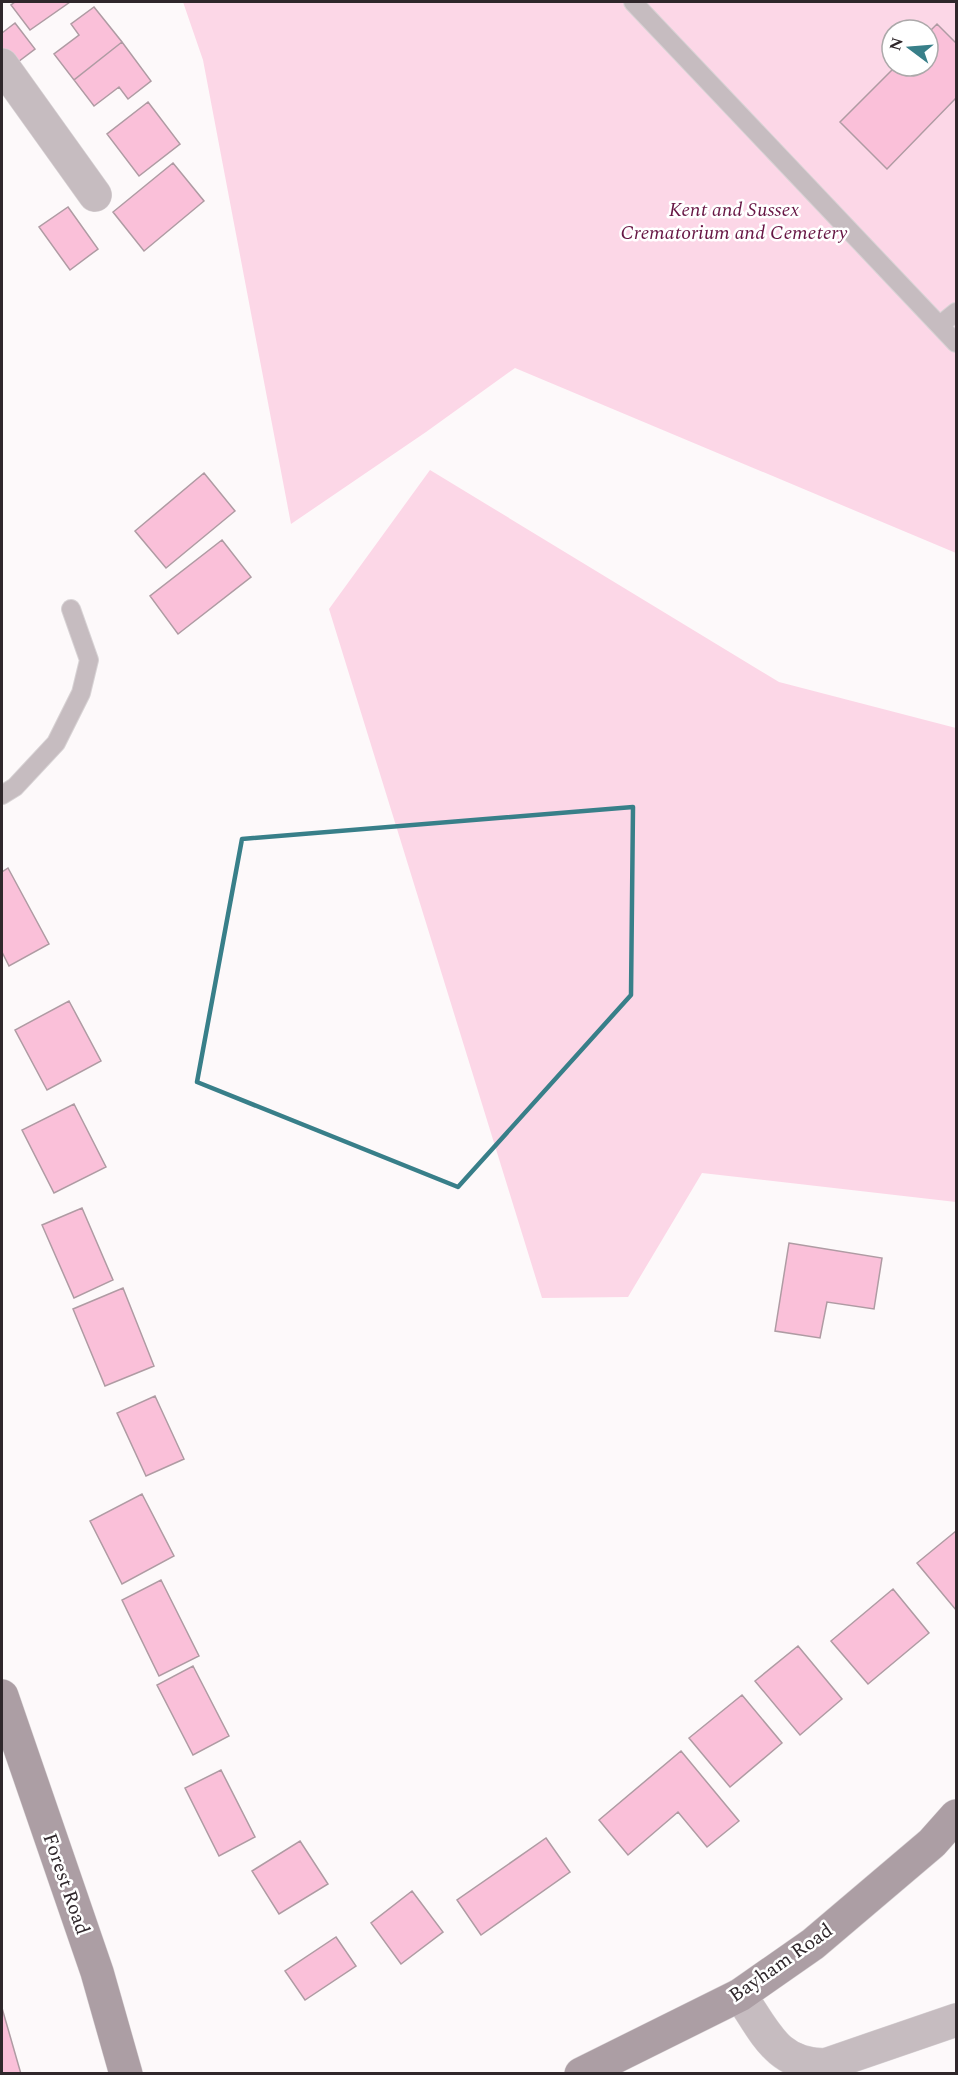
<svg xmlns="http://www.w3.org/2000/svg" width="958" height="2075" font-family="Spectral,serif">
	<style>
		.green { fill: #fcd7e7; fill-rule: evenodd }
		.building { fill: #fac0d9; stroke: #af9ba3; stroke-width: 1.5 }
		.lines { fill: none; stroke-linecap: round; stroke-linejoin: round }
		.lane-casing { stroke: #d8d3d5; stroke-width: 20 }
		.street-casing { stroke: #d8d3d5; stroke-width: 34 }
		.secondary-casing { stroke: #d8d3d5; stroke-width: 34 }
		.lane { stroke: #c6bcc0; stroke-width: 18 }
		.street { stroke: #c6bcc0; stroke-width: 33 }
		.secondary { stroke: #ac9ea4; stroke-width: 33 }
		.marked { fill: none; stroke: #387f89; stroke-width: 4.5; stroke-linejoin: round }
		.labels { text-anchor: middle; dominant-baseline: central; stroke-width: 5; stroke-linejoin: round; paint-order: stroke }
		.park-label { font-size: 20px; font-style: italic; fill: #671644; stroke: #fff }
		.street-label { font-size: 20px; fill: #2f272b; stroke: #fff }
	</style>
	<rect width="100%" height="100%" fill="#fdf9fa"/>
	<!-- green -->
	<path class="green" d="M183 2H956V553L515 368 426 432 291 524 203 60ZM892 30H928V66H892Z
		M430 470 779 682 956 728V1202L702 1173 628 1297 542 1298 329 609Z"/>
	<!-- building -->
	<path class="building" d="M15 2H70L30 30 11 5Z
		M94 7 122 42 74 80 54 54 79 35 71 24Z
		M15 23 35 49 10 68 2 57V33Z
		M937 24 956 43V98L887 169 840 122 896 66H928V33Z
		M122 42 151 81 128 99 119 87 94 106 74 80Z
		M148 102 180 144 139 176 107 134Z
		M173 163 204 201 144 251 113 212Z
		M68 207 98 249 70 270 39 227Z
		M204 473 235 511 166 568 135 531Z
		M222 540 251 577 178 634 150 596Z
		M8 868 49 944 9 966 2 952V872Z
		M69 1001 101 1061 47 1090 15 1030Z
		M74 1104 106 1167 54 1193 22 1130Z
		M82 1208 113 1280 74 1298 42 1225Z
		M789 1243 882 1258 874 1309 827 1302 820 1338 775 1331Z
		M123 1288 154 1366 105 1386 73 1309Z
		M155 1396 184 1459 146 1476 117 1413Z
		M142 1494 174 1556 122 1584 90 1521Z
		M956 1531V1610L917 1563Z
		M161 1580 199 1656 159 1676 122 1600Z
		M893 1589 929 1633 868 1684 831 1641Z
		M798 1646 842 1699 800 1735 755 1681Z
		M193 1666 229 1736 193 1755 157 1685Z
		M742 1695 782 1743 730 1787 689 1738Z
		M681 1751 739 1821 707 1847 678 1812 628 1855 599 1820Z
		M221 1770 255 1837 219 1856 185 1788Z
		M546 1838 570 1872 481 1935 457 1900Z
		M300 1841 328 1884 279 1914 252 1871Z
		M412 1891 443 1932 401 1964 371 1923Z
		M336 1937 356 1966 305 2000 285 1971Z
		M2 2008 21 2074H2Z"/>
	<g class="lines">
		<defs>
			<path id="lane" d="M633 2 956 343
				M940 325 956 312
				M2 795 15 787 56 743 81 693 89 660 71 609"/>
			<path id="street" d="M2 65 95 195
				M740 1995C765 2031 776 2065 825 2065L956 2020"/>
			<path id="secondary" d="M2 1696 97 1972 126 2074
				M581 2074 740 1995 813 1944 932 1843 956 1816"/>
		</defs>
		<!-- lane casing -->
		<use href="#lane" class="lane-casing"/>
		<!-- street casing -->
		<use href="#street" class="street-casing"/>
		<!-- secondary casing -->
		<use href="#secondary" class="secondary-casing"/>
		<!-- lane -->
		<use href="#lane" class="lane"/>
		<!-- street -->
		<use href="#street" class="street"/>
		<!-- secondary -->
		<use href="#secondary" class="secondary"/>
	</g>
	<!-- marked area -->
	<path class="marked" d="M633 807 631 995 458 1187 197 1082 242 839Z"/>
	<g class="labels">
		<!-- park labels -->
		<g class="park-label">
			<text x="734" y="210">Kent and Sussex<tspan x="734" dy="23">Crematorium and Cemetery</tspan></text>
		</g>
		<!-- street labels -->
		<g class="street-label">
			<text transform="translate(66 1884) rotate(71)">Forest Road</text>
			<text transform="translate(781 1963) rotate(-35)">Bayham Road</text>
		</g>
	</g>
	<!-- border -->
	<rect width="958" height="2075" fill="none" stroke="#2f272b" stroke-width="6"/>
	<!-- north arrow -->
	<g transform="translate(910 48) rotate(286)"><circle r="28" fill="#ffffff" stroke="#aca9aa" stroke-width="1.5"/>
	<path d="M0-4.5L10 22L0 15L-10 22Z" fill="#387f89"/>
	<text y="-9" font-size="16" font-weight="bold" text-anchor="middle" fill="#2f272b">N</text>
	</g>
</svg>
